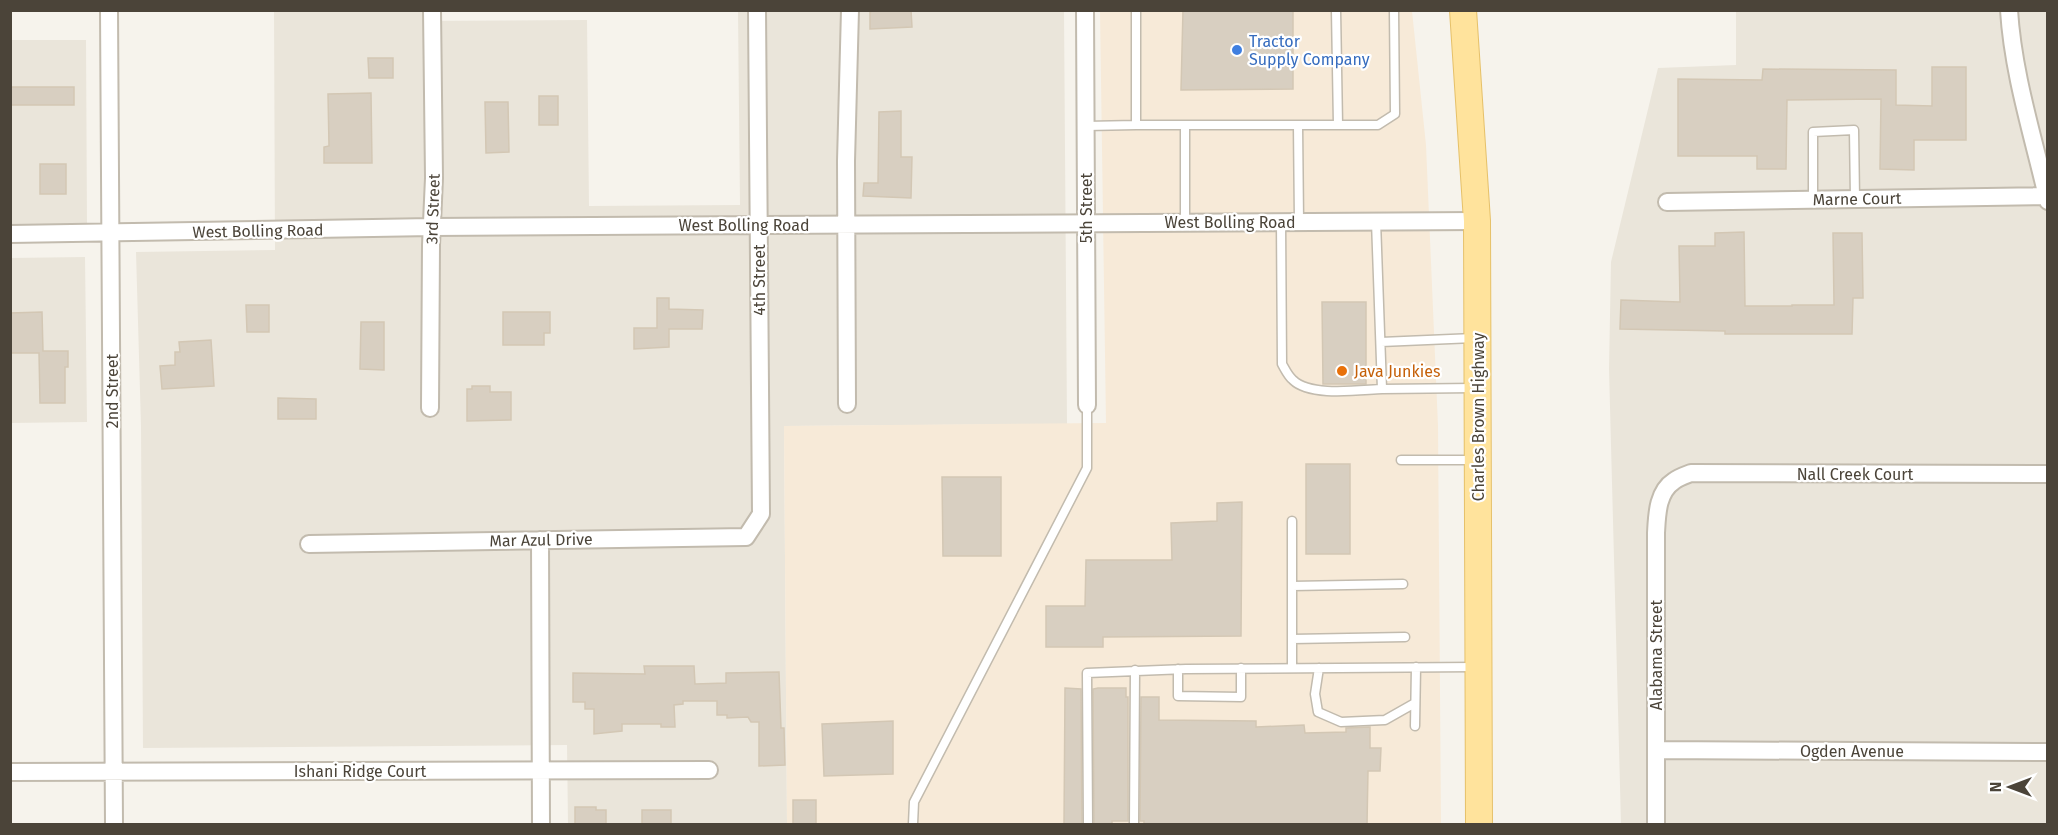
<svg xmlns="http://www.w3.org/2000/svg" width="2058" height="835" font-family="'Fira Sans',sans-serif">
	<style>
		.residential { fill: #eae5da }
		.commercial { fill: #f7ead8 }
		.building { fill: #d8cfc1; stroke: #d3c7b4; stroke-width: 1.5 }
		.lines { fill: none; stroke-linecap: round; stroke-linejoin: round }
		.lane-casing { stroke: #c2bbae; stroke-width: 11 }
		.street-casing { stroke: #c2bbae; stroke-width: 20 }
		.primary-casing { stroke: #e6c16a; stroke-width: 28 }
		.lane { stroke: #fff; stroke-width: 8 }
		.street { stroke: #fff; stroke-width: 16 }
		.primary { stroke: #ffe39c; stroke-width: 26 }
		.shop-dot { fill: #3f7fe0; stroke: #fff; stroke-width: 2 }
		.food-dot { fill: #e8710a; stroke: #fff; stroke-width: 2 }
		.labels { text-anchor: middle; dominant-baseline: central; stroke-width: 4.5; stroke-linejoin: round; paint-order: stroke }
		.shop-label { font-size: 16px; fill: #366cbe; stroke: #fff; text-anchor: start }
		.street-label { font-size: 16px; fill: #4b4439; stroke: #fff }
		.food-label { font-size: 16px; fill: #c56008; stroke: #fff; text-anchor: start }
	</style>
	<rect width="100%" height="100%" fill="#f6f3ec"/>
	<!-- residential -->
	<path class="residential" d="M274 11H423L424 21 587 20 589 206 740 205 738 11H1064L1067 424 784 426 787 824H568L567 745 143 748 141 426 136 252 275 250Z
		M1736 11H2047V824H1621L1609 369 1611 262 1658 68 1736 65Z
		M10 40H86L87 226H11Z
		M85 257 87 422 11 423 10 258Z"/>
	<!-- commercial -->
	<path class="commercial" d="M1100 11H1412L1426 145 1438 426 1441 824H787L784 426 1106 423Z"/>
	<!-- building -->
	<path class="building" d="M875 10H911L912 27 870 29V12Z
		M1183 10H1293V89L1181 90Z
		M368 58H393V78H369Z
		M1932 67H1966V140H1914V170L1880 169 1881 99 1787 100 1786 169H1757V156H1678V79L1762 80 1763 69 1896 70V105L1932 106Z
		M10 87H74V105H10Z
		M371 93 372 163H324V147L329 146 328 94Z
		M539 96H558V125H539Z
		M485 102H508L509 152 486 153Z
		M901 111V157H912L911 198 863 196 864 183H878L879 112Z
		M40 164H66V194H40Z
		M1744 232 1745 306H1792V305H1834L1833 233H1862L1863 298H1853L1852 334H1725V331L1620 329 1621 300 1680 302 1679 246H1715V233Z
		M657 298H669V309L703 310 702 329H669V347L634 349V328H657Z
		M1322 302H1366V384H1323Z
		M246 305H269V332H247Z
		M42 312 43 351H68V367H65V403H40L39 353H10V313Z
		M503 312H550V333H544V345H503Z
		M361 322H384V370L360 369Z
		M211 340 214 386 162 389 160 366 175 365V352H180L179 342Z
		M472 386H490V392H511V420L467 421V389H472Z
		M278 398 316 399V419H278Z
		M1306 464H1350V554H1306Z
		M942 477H1001V556H943Z
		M1242 502 1241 636 1103 637V647H1046V606H1085L1086 560H1172L1171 523 1217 521V503Z
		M644 666H694L695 684 726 683V673L779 672 781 728H784L785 765 759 766V722H751L748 717 727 718V715H717V701H683V704L674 705 675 727H661V724H622V731L594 734V709H585V702H573V673L645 674Z
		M1065 688 1081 689 1082 825H1064Z
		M1098 688H1126V697H1128V821H1112V825H1094L1093 689Z
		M1141 697H1159V720L1256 721V727L1304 725 1305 733 1346 732V728L1370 727V748H1381L1380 771H1368L1367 825H1144V821H1140Z
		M893 721V774L824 776 822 724Z
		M793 800H816V825H793Z
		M575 807H596V810H606V825H575Z
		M642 810H671V825H642Z"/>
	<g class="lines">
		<defs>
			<path id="lane" d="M1336 10 1338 125
				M1136 125H1298
				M1185 125V223
				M1086 126 1136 125V10
				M1813 199V132L1854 130 1855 199
				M1376 221 1382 389 1475 388
				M1281 222 1282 364C1285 369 1288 376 1293 380 1310 397 1359 390 1382 389
				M1299 222 1298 125H1378L1395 114 1394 10
				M1381 342 1474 338
				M1401 460H1475
				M1292 586 1403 584
				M1292 639 1405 637
				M1292 668V521
				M1319 668 1315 694 1318 712 1341 722 1385 720 1415 703
				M1178 669V696L1241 697V668
				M1415 726 1416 667
				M913 824 914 802 1087 468V405
				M1088 824 1087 673 1186 669 1476 667
				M1134 824 1135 670"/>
			<path id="street" d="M109 10 114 824
				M1085 10 1087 405
				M2009 10C2013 75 2034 139 2048 201
				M1667 202 2046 196
				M10 234 432 227 1477 221
				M847 404 846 161 850 10
				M430 408 431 245 434 178 432 10
				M540 540 541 824
				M309 544 746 537 761 514 757 10
				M1656 750 2048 752
				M10 772 709 770
				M1656 824V533C1657 516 1657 492 1674 481 1679 477 1686 475 1691 473L2048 474"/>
			<path id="primary" d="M1463 10 1477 221 1479 824"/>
		</defs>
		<!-- lane casing -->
		<use href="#lane" class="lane-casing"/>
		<!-- street casing -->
		<use href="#street" class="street-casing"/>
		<!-- primary casing -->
		<use href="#primary" class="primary-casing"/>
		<!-- lane -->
		<use href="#lane" class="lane"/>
		<!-- street -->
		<use href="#street" class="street"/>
		<!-- primary -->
		<use href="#primary" class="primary"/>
	</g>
	<!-- markers -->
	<circle class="shop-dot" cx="1237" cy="50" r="6"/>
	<circle class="food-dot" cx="1342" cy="371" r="6"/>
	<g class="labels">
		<!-- shop labels -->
		<g class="shop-label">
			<text x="1249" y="41">Tractor<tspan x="1249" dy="18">Supply Company</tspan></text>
		</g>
		<!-- street labels -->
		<g class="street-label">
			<text transform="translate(1857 199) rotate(-1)">Marne Court</text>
			<text transform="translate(1086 208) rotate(-90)">5th Street</text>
			<text transform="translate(433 209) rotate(-88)">3rd Street</text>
			<text x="1230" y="222">West Bolling Road</text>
			<text x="744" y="225">West Bolling Road</text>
			<text transform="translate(258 231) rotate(-1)">West Bolling Road</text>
			<text transform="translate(759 280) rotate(-90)">4th Street</text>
			<text transform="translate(112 391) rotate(-90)">2nd Street</text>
			<text transform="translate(1478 417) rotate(-90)">Charles Brown Highway</text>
			<text x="1855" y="474">Nall Creek Court</text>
			<text transform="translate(541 540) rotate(-1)">Mar Azul Drive</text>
			<text transform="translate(1656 655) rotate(-90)">Alabama Street</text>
			<text x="1852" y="751">Ogden Avenue</text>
			<text x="360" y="771">Ishani Ridge Court</text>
		</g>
		<!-- food labels -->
		<g class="food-label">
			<text x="1354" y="371">Java Junkies</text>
		</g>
	</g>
	<!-- border -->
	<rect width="2058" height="835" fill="none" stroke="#4b4439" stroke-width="24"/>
	<!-- north arrow -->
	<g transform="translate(2010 787) rotate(270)" stroke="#ffffff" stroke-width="4.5" paint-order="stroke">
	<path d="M0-4.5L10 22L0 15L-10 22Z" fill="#4b4439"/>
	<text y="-9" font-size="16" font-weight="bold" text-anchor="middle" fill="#4b4439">N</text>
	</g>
</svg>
